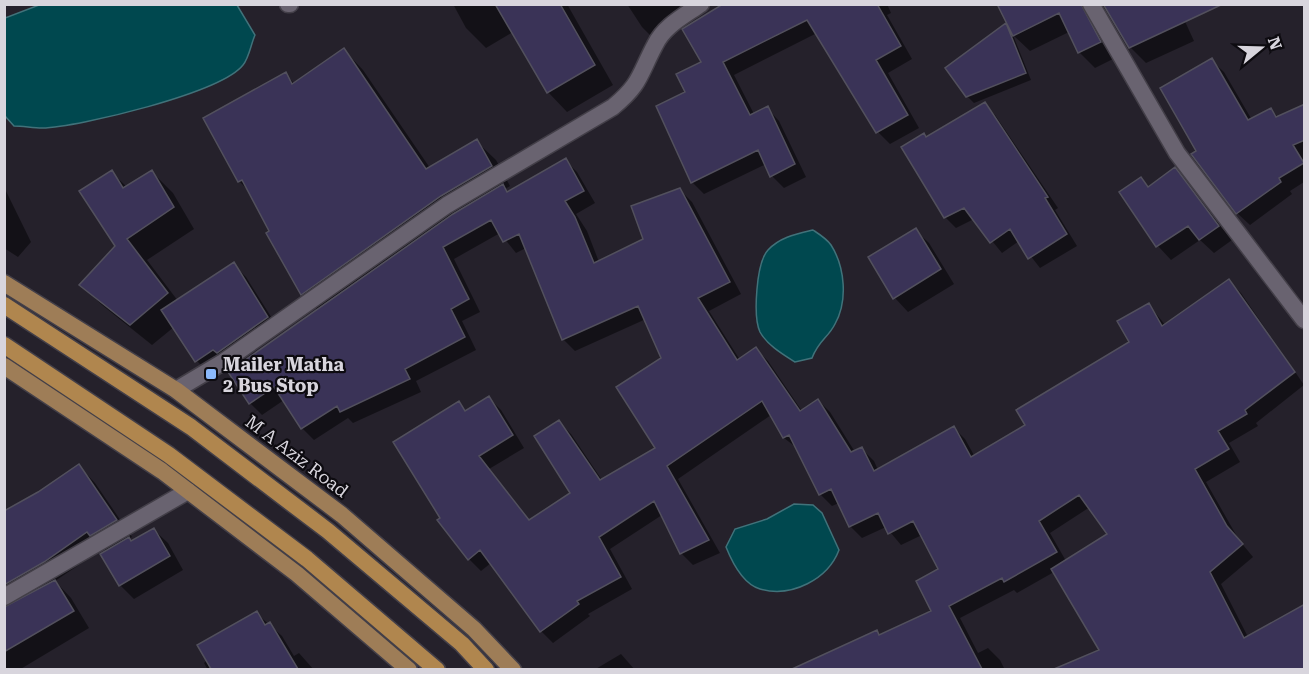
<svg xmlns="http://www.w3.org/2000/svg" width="1309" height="674" font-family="'Roboto Serif',serif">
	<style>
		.water { fill: #00484f; stroke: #41727a; stroke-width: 1.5 }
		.shadow { fill: #0007; fill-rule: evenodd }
		.building { fill: #3a3357; stroke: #52505d; stroke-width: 1.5 }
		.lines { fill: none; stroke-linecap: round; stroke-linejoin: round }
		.minor-casing { stroke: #433f48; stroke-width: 19 }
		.primary-casing { stroke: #433f48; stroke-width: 19 }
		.trunk-casing { stroke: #433f48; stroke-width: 19 }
		.minor { stroke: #696370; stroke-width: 16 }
		.primary { stroke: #9e7d57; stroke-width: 16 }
		.trunk { stroke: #b0864e; stroke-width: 16 }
		.poi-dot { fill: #8bb9fc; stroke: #0d0b10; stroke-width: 2 }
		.labels { text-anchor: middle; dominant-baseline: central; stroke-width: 4.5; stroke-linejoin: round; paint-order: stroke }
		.poi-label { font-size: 18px; font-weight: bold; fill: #d8d5dd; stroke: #0d0b10; text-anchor: start }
		.street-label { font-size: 18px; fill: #d8d5dd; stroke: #0d0b10 }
	</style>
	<rect width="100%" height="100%" fill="#25212b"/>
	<!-- water -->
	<path class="water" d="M39 5H237L255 35C251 44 249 58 243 65 221 93 79 127 42 128 33 128 23 126 14 126L5 116V18Z
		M813 230C819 234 827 239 831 245 845 267 848 301 835 324 828 338 819 340 812 358L795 362C784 355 767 345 760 332 753 317 756 263 768 250 780 237 796 234 813 230Z
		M794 504 813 505 822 513 839 550C828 579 792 598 760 589 743 584 732 562 726 547L735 529 767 519Z"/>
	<!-- shadow -->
	<path class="shadow" d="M453 4H567L613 85 567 112 548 92 513 32 486 48 466 28Z
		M627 4H678L688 21 656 41 642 27Z
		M728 4H887L891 13 887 15 912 59 888 73 919 128 890 144 878 132 817 33 734 75 754 114 767 108 779 121 806 177 784 188 772 176 766 164 704 194 692 182 687 93Z
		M999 4H1177L1194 41 1146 63 1130 47 1108 9 1101 11 1115 58 1095 68 1079 52 1069 32 1030 51 1013 35 1031 80 974 103 967 96 1006 25 1011 31Z
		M344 50 363 70 430 168 476 141 496 160 510 186 505 189 509 193 565 160 577 172 595 203 576 214 587 231 599 262 645 239 680 190 692 202 741 294 709 311 740 360 756 349 768 361 802 411 818 400 830 412 855 452 862 449 874 461 878 470 954 428 965 439 975 457 1027 426 1131 343 1149 305 1166 326 1229 281 1241 293 1304 385 1256 423 1258 426 1229 443 1240 462 1206 482 1239 540 1253 557 1221 584 1248 637 1304 612V670H1092L1087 657 1101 651 1054 572 1017 593 1014 590 960 618 978 653 988 648 1000 660 1005 670H834L827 655 876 632 881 636 933 611 940 569 922 535 901 545 886 527 862 538 850 526 839 503 832 506 820 494 797 448 784 438 771 415 678 479 720 553 693 565 681 553 662 515 610 549 632 589 588 614 590 616 553 643 541 631 491 563 481 571 469 559 442 518 459 403 467 412 489 398 501 410 524 448 489 469 530 521 572 494 559 422 571 434 602 480 657 449 663 358 646 319 575 351 563 339 526 248 516 253 500 233 454 259 480 312 462 321 476 350 416 381 421 392 353 423 348 418 314 440 302 428 284 400 262 415 250 403 318 310 302 294 249 191 239 181 285 74 295 84ZM1090 507 1109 534 1066 561 1050 533Z
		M1211 60 1224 72 1252 120 1271 110 1278 117 1304 106V182L1290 191 1292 194 1250 225 1237 213 1198 151Z
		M984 104 995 115 1058 208 1055 210 1077 246 1040 268 1019 241 1002 253 974 219 956 228 945 217 927 138Z
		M1174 169 1232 240 1214 253 1200 240 1171 260 1158 246 1121 192 1141 179 1150 188Z
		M111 172 127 187 152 172 173 193 194 229 147 260 178 301 233 264 246 277 280 331 210 374 197 361 174 327 152 345 102 305 81 285 117 247Z
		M4 187 31 242 18 257 4 248Z
		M915 230 929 243 954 284 908 312 895 298 870 258Z
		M79 466 95 483 132 537 128 539 132 542 154 530 168 543 183 570 134 599 120 585 104 548 55 581 71 598 89 628 19 670H4V512L39 494Z
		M256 613 282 636 294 656 299 653 314 670H208L204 663Z
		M621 654 635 670H594Z"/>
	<!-- building -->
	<path class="building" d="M495 4H560L595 65 547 93Z
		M723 4H877L901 46 876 60 908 115 876 133 807 20 723 62 750 115 768 106 795 164 770 177 758 150 691 183 656 106 685 92 676 74 701 62 682 29Z
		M997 4H1081L1101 42 1078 53 1059 13 1013 36Z
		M1103 4H1223L1129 48Z
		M1006 23 1026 73 966 97 945 68Z
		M344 48 426 169 477 139 492 166 441 196 301 295 266 233 269 231 242 180 238 182 203 118 286 72 292 84Z
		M1212 58 1248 120 1271 108 1276 117 1305 104V140L1293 145 1304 163 1279 178 1281 182 1236 214 1191 154 1196 151 1160 88Z
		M985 102 1048 197 1045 198 1067 234 1028 259 1010 229 990 243 964 208 944 218 901 147 924 133 926 137Z
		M566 158 584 191 565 201 575 217 594 263 643 239 631 206 680 188 730 282 698 298 737 360 756 347 800 411 818 399 851 452 862 447 874 471 954 426 971 457 1025 425 1016 410 1129 342 1117 321 1149 303 1162 326 1229 279 1295 372 1245 410 1247 414 1218 431 1229 449 1195 469 1227 526 1243 544 1210 572 1244 638 1305 604V669H1054L1099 650 1051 569 1107 534 1079 495 1039 521 1057 552 1004 582 1002 578 949 606 982 669H792L877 630 879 635 931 611 916 581 938 569 913 521 888 534 878 513 849 527 831 489 819 495 789 435 783 438 762 401 667 466 709 540 680 554 654 501 599 537 621 577 577 601 579 604 540 632 480 550 468 560 437 520 440 518 393 442 459 401 465 411 489 396 513 435 479 456 529 520 570 493 534 436 559 420 600 480 655 448 616 387 661 358 638 306 562 340 519 234 503 242 491 220 443 247 469 299 451 309 465 337 405 369 410 379 340 412 337 406 301 429 274 387 249 404 228 372 453 214 503 184 507 192Z
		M1175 167 1219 226 1199 240 1188 226 1156 247 1119 192 1141 177 1148 187Z
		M112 170 123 188 152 170 174 207 127 239 168 293 130 325 79 285 115 246 79 191Z
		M916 228 941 269 893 299 868 257Z
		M234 262 268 317 217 353 213 350 195 362 161 310Z
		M79 464 117 520 90 536 87 532 44 562 4 585V511L38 492Z
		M154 528 170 556 119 586 100 554 129 537 131 541Z
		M55 580 74 611 4 652V607Z
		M257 611 265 625 270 622 298 669H211L197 645Z"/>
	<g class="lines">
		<defs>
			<path id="minor" d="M288 4H290
				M1091 4 1177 153 1304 320
				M176 390 223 362 447 205 613 107C641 84 639 75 655 45 664 26 684 16 701 4
				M4 597 188 491"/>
			<path id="primary" d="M4 283 176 390 342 515 474 629 513 670
				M4 366 162 471 297 574 409 670"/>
			<path id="trunk" d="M4 305 191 427 328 531 462 644 486 670
				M4 345 169 455 307 559 437 670"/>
		</defs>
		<!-- minor casing -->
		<use href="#minor" class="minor-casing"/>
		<!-- primary casing -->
		<use href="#primary" class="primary-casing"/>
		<!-- trunk casing -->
		<use href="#trunk" class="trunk-casing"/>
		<!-- minor -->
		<use href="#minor" class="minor"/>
		<!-- primary -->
		<use href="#primary" class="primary"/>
		<!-- trunk -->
		<use href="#trunk" class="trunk"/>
	</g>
	<!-- markers -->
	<rect class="poi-dot" x="205" y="368" width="12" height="12" rx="3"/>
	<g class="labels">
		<!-- poi labels -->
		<g class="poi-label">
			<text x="223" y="364">Mailer Matha<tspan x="223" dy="21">2 Bus Stop</tspan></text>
		</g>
		<!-- street labels -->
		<g class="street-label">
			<text transform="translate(297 456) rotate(37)">M A Aziz Road</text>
		</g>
	</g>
	<!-- border -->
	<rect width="1309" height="674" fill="none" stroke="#d8d5dd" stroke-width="12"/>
	<!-- north arrow -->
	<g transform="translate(1261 48) rotate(71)" stroke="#0d0b10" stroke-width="4.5" paint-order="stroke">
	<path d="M0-4.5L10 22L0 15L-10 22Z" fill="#d8d5dd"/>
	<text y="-9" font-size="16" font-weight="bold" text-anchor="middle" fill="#d8d5dd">N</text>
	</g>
</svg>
